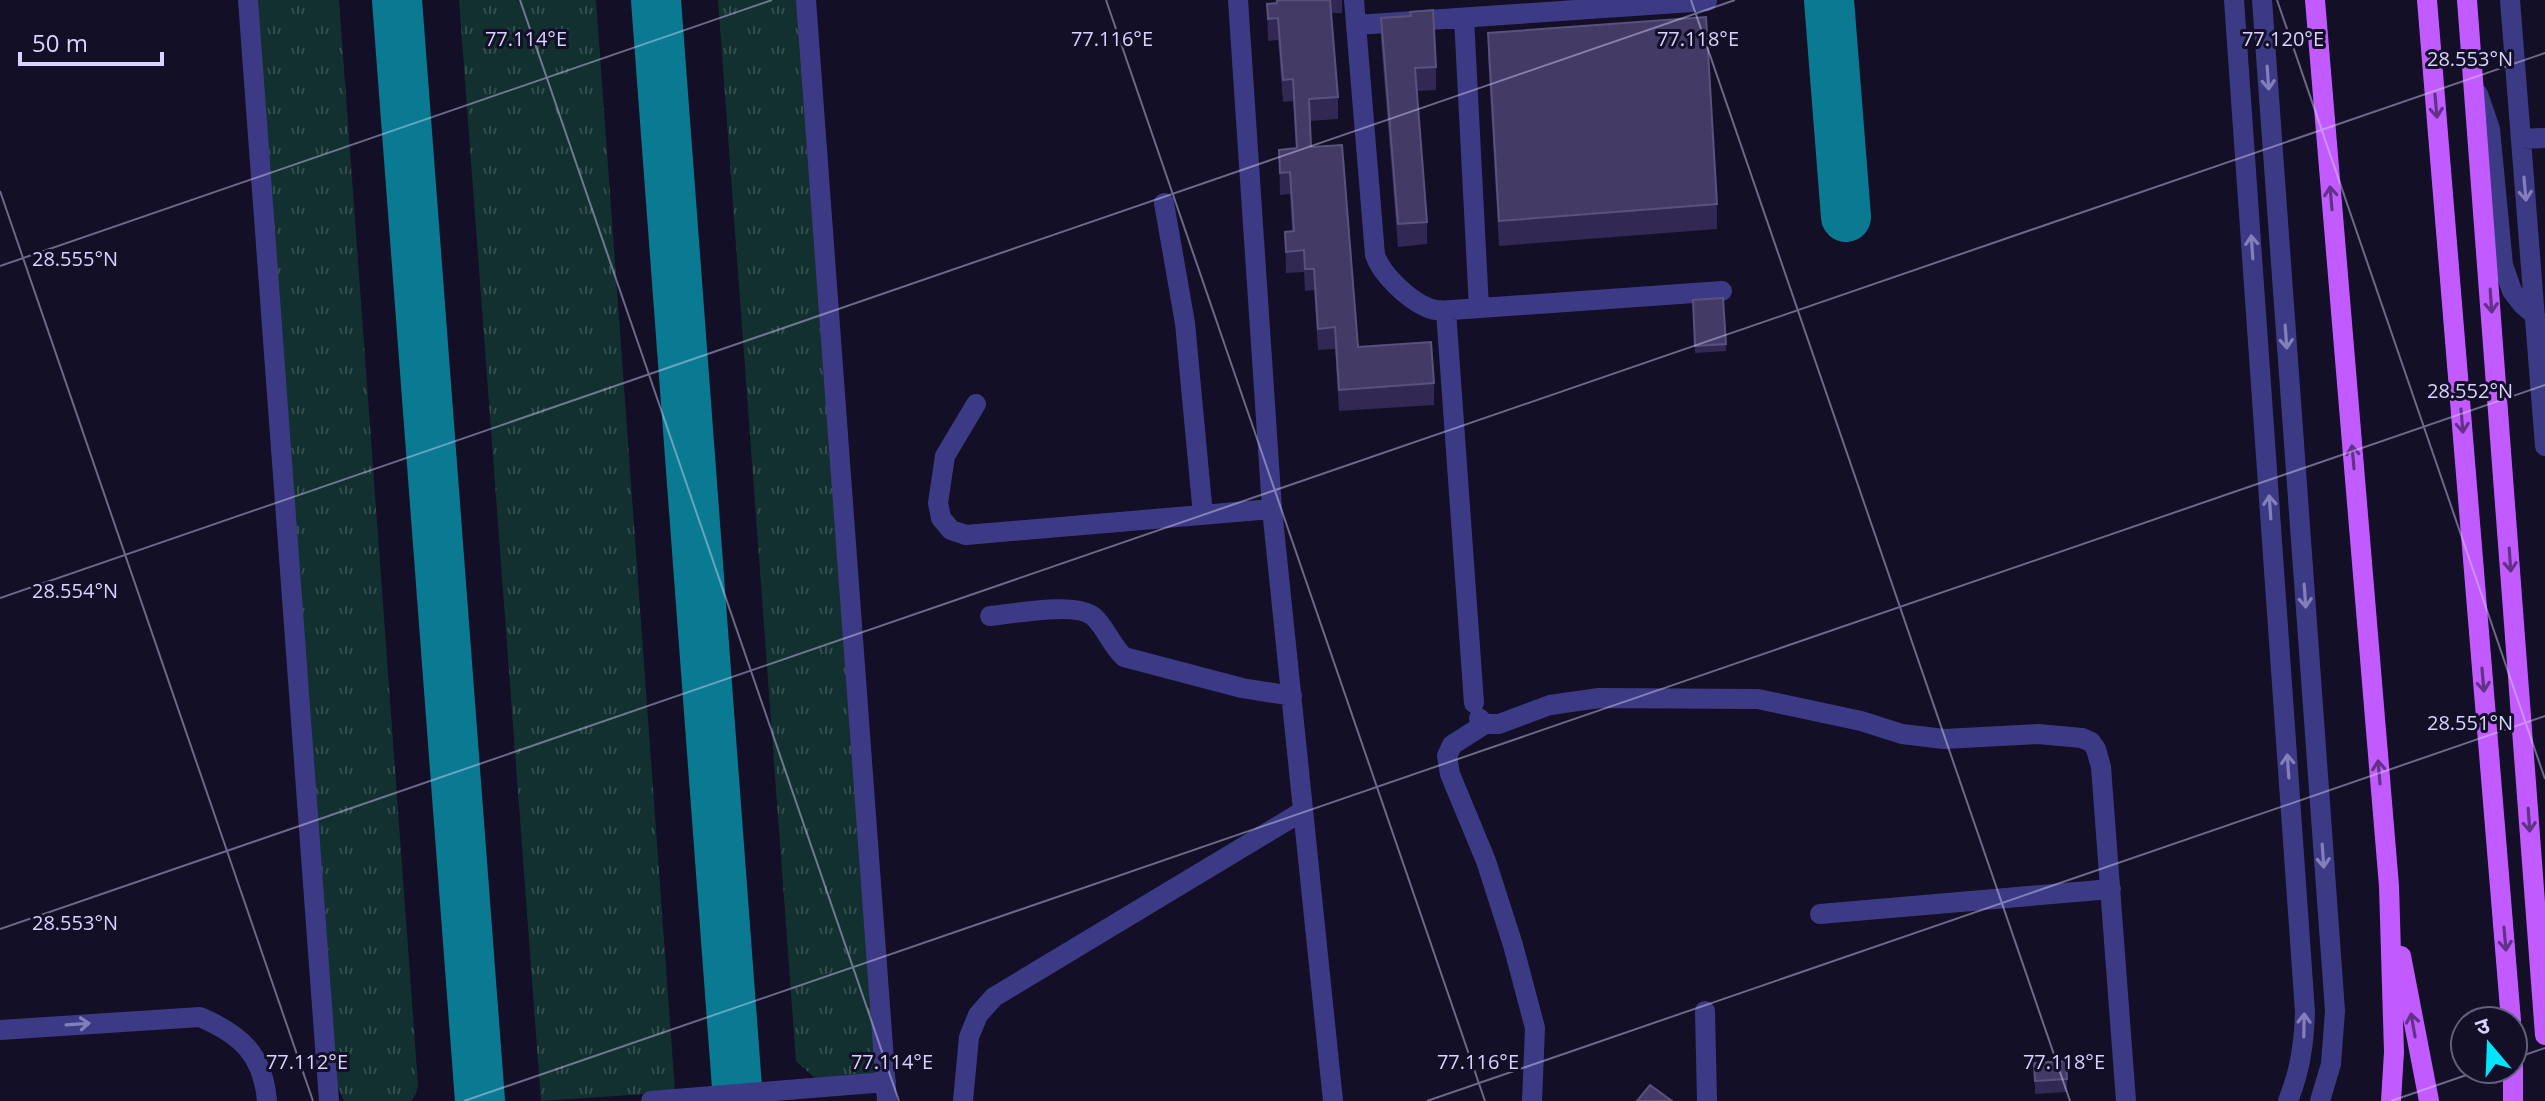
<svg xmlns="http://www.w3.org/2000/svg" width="2545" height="1101" font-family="'Open Sans','Noto Sans Devanagari',sans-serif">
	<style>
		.grass { fill: url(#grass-tufts) }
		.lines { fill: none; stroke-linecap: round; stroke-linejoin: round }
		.taxiway { stroke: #0a7a92; stroke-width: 50 }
		.minor { stroke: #3d3a85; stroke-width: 20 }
		.major { stroke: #c25bff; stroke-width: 20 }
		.wall { fill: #312854 }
		.building { fill: #433a66; stroke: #5a527e; stroke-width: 2 }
		.oneway { stroke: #837fbc }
		.oneway2 { stroke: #623188 }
		.ticks { fill: none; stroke: #d9d4ff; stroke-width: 2; stroke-opacity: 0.45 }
		.ticks-label { font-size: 20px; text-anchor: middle; fill: #d9d4ff; stroke: #130f26; stroke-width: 6; stroke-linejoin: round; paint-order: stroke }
	</style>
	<defs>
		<pattern id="grass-tufts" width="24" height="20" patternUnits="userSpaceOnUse" patternTransform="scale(2)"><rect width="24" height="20" fill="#12302f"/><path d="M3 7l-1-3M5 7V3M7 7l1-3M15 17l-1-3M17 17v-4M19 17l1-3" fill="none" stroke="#344d4e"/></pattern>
	</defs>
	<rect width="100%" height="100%" fill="#130f26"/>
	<!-- grass -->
	<path class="grass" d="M254 0H339L418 1085 416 1094 411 1101H344L334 1078Z
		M459 0H596L675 1092 541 1101Z
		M718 0H800L877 1072 872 1077 817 1080 796 1061Z"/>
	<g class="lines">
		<!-- taxiway -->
		<path class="taxiway" d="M397 0 480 1101
			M656 0 738 1101
			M1829 0 1846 217"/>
		<!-- minor -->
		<path class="minor" d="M248 0 329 1101
			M806 0 887 1101
			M1238 0 1272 509 1333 1101
			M1354 0 1375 255C1381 274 1408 299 1426 307 1434 311 1443 311 1452 310L1722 291
			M2234 0 2305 1012C2304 1044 2300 1071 2288 1101
			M2262 0 2335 1011 2331 1064 2320 1101
			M2510 0 2545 446
			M1464 18 1479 308
			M1356 25 1707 1
			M2478 94 2490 129 2503 265 2512 291 2522 304 2535 315
			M2521 139 2545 138
			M1164 203 1185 323 1203 515
			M1446 311 1474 703
			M976 404 945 456 938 503 941 518 951 530 966 535 1272 509
			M990 616C1013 614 1077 601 1094 617 1106 628 1111 645 1124 657L1242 688 1292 696
			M1479 718 1485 724H1499L1550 705 1599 698 1758 699 1861 721 1902 734 1944 739 2038 734 2082 738 2091 742 2096 749 2101 767 2126 1101
			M1485 724 1452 745 1447 756 1450 774 1486 861 1513 945 1535 1028 1532 1101
			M1820 914 2111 889
			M1705 1011 1707 1101
			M0 1030 200 1017C242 1035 263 1055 267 1101
			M651 1101 886 1082
			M963 1101 969 1037 978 1015 994 997 1303 811"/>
		<!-- major -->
		<path class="major" d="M2315 0 2389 886 2394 1052 2391 1101
			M2427 0 2511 1021
			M2467 0 2545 1035
			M2401 956 2429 1101
			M2513 1043V1101"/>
	</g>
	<!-- wall -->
	<path class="wall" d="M1276 0H1342V13H1331L1338 97V119L1310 121 1311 147 1358 347 1434 383V405L1339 411 1335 349 1318 350 1314 290 1305 291 1304 272 1286 273 1285 232 1292 231 1290 194 1280 195 1279 150 1296 148 1293 101 1283 102 1278 40 1268 41 1267 4 1276 3Z
		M1381 18 1436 67V90L1417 91 1427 222V244L1398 247 1381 41Z
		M1488 33 1717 204V229L1499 246 1488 58Z
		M1693 300 1726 344V351L1695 353Z
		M2034 1063 2067 1079V1092L2035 1094Z"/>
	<!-- building -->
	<path class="building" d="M1277 0H1330L1338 97 1309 99 1311 147 1342 145 1358 347 1431 342 1434 383 1339 390 1335 327 1318 329 1314 269H1305L1304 250 1286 252 1285 232 1294 231 1290 172 1280 173 1279 150 1297 148 1293 79 1283 80 1278 18 1268 19 1267 4 1277 3Z
		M1433 10 1436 67 1415 68 1427 222 1398 224 1381 18 1411 16 1410 12Z
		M1706 17 1717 204 1499 221 1488 33Z
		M1723 298 1726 344 1695 346 1693 300Z
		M2066 1061 2067 1079 2035 1081 2034 1063Z
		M1650 1085 1672 1101H1637Z"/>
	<!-- one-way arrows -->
	<defs><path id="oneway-shaft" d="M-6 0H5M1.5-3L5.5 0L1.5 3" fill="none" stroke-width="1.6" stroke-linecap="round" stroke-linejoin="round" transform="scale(2)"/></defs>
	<g class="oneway">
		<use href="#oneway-shaft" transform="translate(2268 78) rotate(86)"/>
		<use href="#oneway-shaft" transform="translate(2525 189) rotate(85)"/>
		<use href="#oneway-shaft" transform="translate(2252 247) rotate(-94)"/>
		<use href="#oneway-shaft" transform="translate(2286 337) rotate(86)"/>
		<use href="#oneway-shaft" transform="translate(2270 507) rotate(-94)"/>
		<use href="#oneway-shaft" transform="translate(2305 596) rotate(86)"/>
		<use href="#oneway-shaft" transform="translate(2288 766) rotate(-94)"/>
		<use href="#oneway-shaft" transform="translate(2323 856) rotate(86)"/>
		<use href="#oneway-shaft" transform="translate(78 1024) rotate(-4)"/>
		<use href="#oneway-shaft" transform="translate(2304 1025) rotate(-89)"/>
	</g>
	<g class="oneway2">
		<use href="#oneway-shaft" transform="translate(2436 106) rotate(85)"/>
		<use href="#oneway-shaft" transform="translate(2331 198) rotate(-95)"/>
		<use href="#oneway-shaft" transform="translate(2491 301) rotate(86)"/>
		<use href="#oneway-shaft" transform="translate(2462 421) rotate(85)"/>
		<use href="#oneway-shaft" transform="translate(2353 457) rotate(-95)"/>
		<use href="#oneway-shaft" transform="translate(2510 560) rotate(86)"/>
		<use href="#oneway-shaft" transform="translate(2483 680) rotate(85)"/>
		<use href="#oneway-shaft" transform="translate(2379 772) rotate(-95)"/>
		<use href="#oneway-shaft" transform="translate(2529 820) rotate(86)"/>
		<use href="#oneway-shaft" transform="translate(2505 939) rotate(85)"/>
		<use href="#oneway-shaft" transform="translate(2413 1025) rotate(-100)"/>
	</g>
	<!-- ticks -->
	<path class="ticks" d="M520 0 899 1101M1106 0 1485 1101M1691 0 2070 1101M2277 0 2545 779M0 191 313 1101M0 266 772 0M0 598 1735 0M0 929 2545 53M2513 1059 2545 1048M464 1101 2545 385M1427 1101 2545 716M2391 1101 2484 1069"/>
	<g class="ticks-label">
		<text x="2283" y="46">77.120°E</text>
		<text x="526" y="46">77.114°E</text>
		<text x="1112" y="46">77.116°E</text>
		<text x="1698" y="46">77.118°E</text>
		<text x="2470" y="66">28.553°N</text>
		<text x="75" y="266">28.555°N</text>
		<text x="2470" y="398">28.552°N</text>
		<text x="75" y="598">28.554°N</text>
		<text x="2470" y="730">28.551°N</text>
		<text x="75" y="930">28.553°N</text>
		<text x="307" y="1069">77.112°E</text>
		<text x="892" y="1069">77.114°E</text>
		<text x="1478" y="1069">77.116°E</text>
		<text x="2064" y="1069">77.118°E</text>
	</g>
	<!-- north arrow -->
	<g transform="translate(2489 1045) rotate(341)"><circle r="38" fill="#130f26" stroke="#625e7d" stroke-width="2"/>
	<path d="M0-6L14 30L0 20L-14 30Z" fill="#00e5ff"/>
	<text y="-12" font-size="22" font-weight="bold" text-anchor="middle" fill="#d9d4ff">उ</text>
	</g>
	<!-- scale -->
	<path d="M20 52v12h142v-12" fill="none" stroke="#d9d4ff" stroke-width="4"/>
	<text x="32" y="52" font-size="24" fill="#d9d4ff" stroke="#130f26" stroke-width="6" paint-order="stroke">50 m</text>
</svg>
